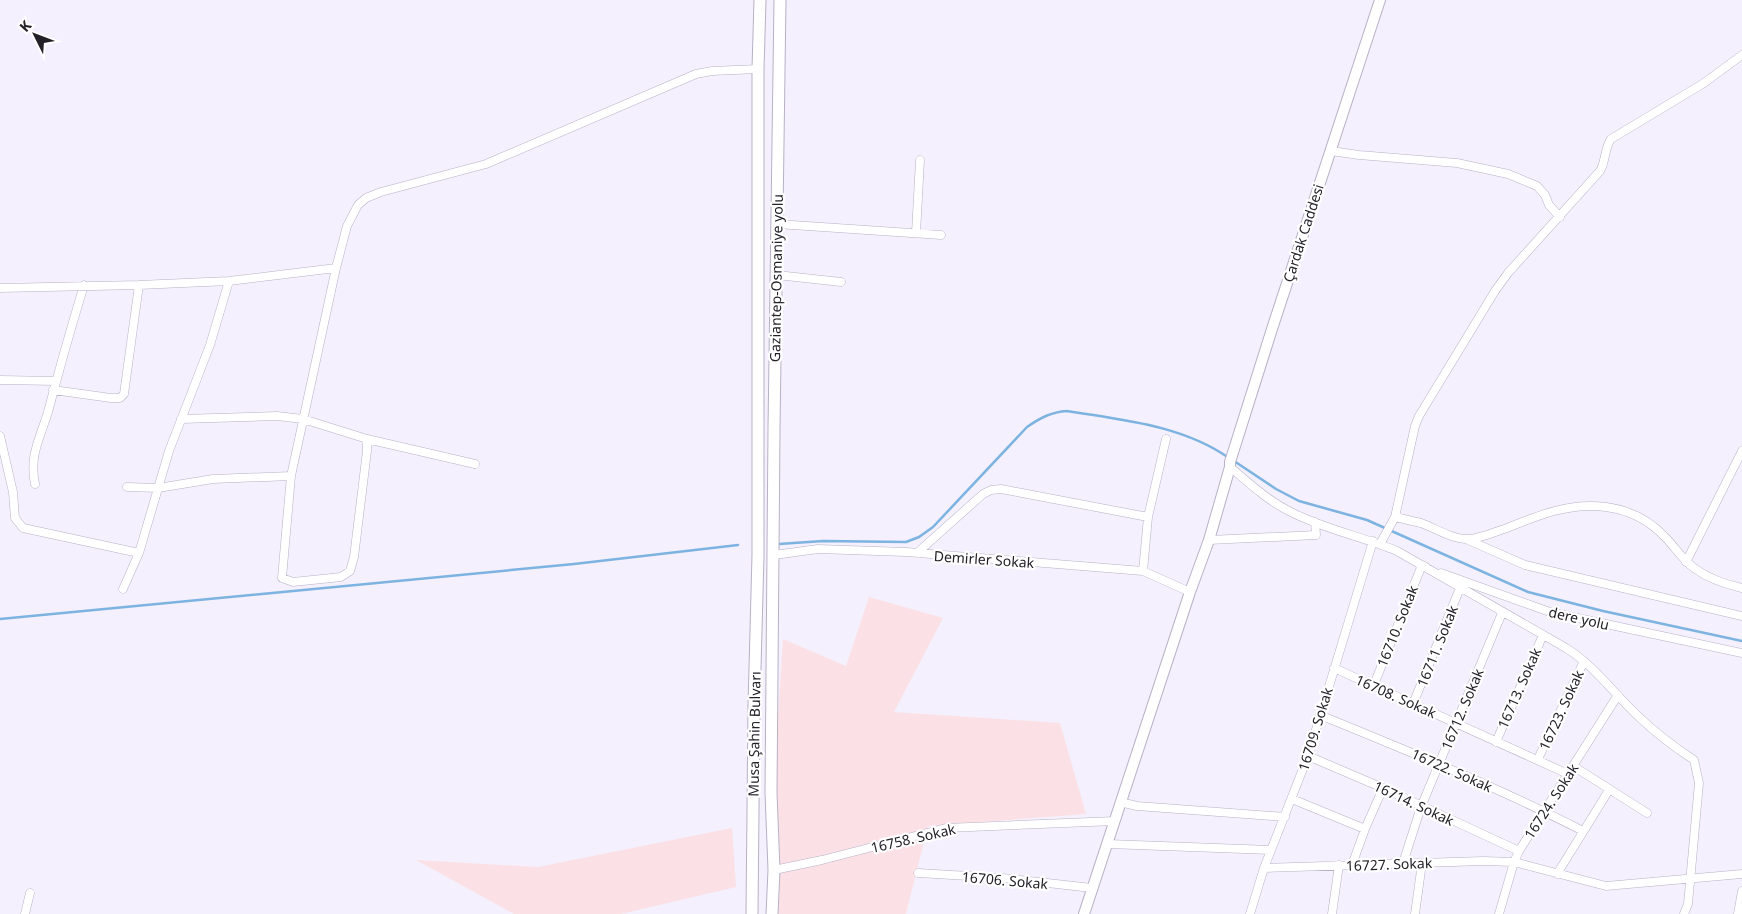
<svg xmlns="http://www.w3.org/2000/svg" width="1742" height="914" font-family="'Noto Sans',sans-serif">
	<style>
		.industrial { fill: #fbe1e5 }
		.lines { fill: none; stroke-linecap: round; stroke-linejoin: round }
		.stream { stroke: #7cb3e1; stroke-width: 2.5 }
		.minor-casing { stroke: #b8b1c6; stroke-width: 9 }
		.major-casing { stroke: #b8b1c6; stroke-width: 12 }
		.highway-casing { stroke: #b8b1c6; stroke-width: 13 }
		.minor { stroke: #fff; stroke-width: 8 }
		.major { stroke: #fff; stroke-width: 10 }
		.highway { stroke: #fff; stroke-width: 11 }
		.labels { text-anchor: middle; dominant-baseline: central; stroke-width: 4.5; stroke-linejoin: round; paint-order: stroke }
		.street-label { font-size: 14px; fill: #232028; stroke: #fff }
	</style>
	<rect width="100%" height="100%" fill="#f4f0fd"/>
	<!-- industrial -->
	<path class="industrial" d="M869 597 943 618 894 712 1060 723 1086 814 928 826 906 914H766L783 639 846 666Z
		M732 828 736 887 621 914H514L416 860 538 867Z"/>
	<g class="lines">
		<!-- stream -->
		<path class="stream" d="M1234 461 1276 489 1299 501 1367 520 1528 592 1603 611 1742 641
			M779 544 823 541 906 542 919 537 933 527 1027 427C1040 418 1051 412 1067 411 1122 420 1182 425 1229 458
			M0 619 574 564 738 545"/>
		<defs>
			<path id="minor" d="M1331 151 1359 155 1457 163 1508 174 1537 186 1545 195 1549 205 1560 217
				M777 224 941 235
				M916 233 920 160
				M777 275 841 282
				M0 288 139 285 229 281 336 268
				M0 380 56 381
				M53 390 111 398H120L124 394 139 285
				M181 419 277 416 303 419 367 439 475 464
				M0 436 13 492 15 518 23 528 139 553
				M367 439V451L354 557 350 571 341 577 293 582 282 578 291 476 336 268 347 226 358 205 366 198 381 192 486 164 696 74 712 71 758 69
				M1230 467C1249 483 1267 500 1289 511 1323 529 1361 536 1397 551L1566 648C1595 666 1614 694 1639 717 1656 733 1674 747 1694 760L1699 783 1688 904 1684 914
				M35 484C29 456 40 438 48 412 59 370 71 328 84 285
				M127 487 158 488 213 479 291 476
				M1395 517C1404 519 1412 521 1421 523 1435 528 1451 539 1467 539 1476 540 1498 531 1507 528 1539 515 1571 502 1606 507 1629 510 1650 521 1665 537 1675 547 1682 559 1694 568 1709 579 1724 584 1742 588
				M1209 540 1316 535 1315 522
				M1468 540 1525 565 1742 616
				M1380 544 1395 517 1415 426 1419 416 1495 291 1508 273 1600 171C1606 161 1604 149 1611 139L1704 83 1742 55
				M917 553 983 494 991 490 1001 489 1148 517
				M774 555 818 549 906 552 1143 571 1190 592
				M1686 562 1742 451
				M1143 571 1148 517 1166 439
				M1441 573 1550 612 1742 653
				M123 589 139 553 169 451 210 345 229 281
				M1334 668 1568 774
				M1373 687 1422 565 1426 567
				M1413 704 1460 588
				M1320 715C1408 751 1497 787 1583 831
				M1496 742 1543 635
				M1308 756 1383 788 1519 851
				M1538 759 1584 661
				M1573 766 1647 813
				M1292 799 1365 829
				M1120 802 1137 806 1285 817
				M1108 844 1271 850
				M1403 863 1421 807 1502 613
				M1352 865 1365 829 1383 788
				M1264 868 1484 861 1514 862 1606 886 1742 874
				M774 870 822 860 946 828 1115 821
				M918 873 1003 878 1092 888
				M1557 874 1609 790
				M25 914 30 893
				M1250 914 1264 868 1308 756 1373 541
				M1332 914 1339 865
				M1415 914 1422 863
				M1499 914 1514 862 1519 851 1618 695
				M1738 914 1742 891"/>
			<path id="major" d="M1084 914 1190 592 1209 540 1230 467V462L1272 329 1380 0"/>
			<path id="highway" d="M752 914 754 706 758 555V69L760 0
				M772 914 774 870 771 793 774 429 780 0"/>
		</defs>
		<!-- minor casing -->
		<use href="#minor" class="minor-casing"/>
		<!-- major casing -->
		<use href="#major" class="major-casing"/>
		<!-- highway casing -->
		<use href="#highway" class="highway-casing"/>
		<!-- minor -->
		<use href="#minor" class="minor"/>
		<!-- major -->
		<use href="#major" class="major"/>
		<!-- highway -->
		<use href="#highway" class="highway"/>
	</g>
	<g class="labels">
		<!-- street labels -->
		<g class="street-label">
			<text transform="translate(1303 233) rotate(-72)">Çardak Caddesi</text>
			<text transform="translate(776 278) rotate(-89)">Gaziantep-Osmaniye yolu</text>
			<text transform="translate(984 559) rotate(4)">Demirler Sokak</text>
			<text transform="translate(1579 618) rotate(13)">dere yolu</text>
			<text transform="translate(1397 626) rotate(-68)">16710. Sokak</text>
			<text transform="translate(1437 646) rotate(-68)">16711. Sokak</text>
			<text transform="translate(1519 688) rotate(-66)">16713. Sokak</text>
			<text transform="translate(1396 696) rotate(24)">16708. Sokak</text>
			<text transform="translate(1462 709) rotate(-67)">16712. Sokak</text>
			<text transform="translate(1561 710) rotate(-65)">16723. Sokak</text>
			<text transform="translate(1315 729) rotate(-73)">16709. Sokak</text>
			<text transform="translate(754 734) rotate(-89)">Musa Şahin Bulvarı</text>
			<text transform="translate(1452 770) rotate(24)">16722. Sokak</text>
			<text transform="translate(1551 801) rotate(-57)">16724. Sokak</text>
			<text transform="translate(1414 803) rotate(25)">16714. Sokak</text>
			<text transform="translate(913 838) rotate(-13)">16758. Sokak</text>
			<text transform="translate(1389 864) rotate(-2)">16727. Sokak</text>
			<text transform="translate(1005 880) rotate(5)">16706. Sokak</text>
		</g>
	</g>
	<!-- north arrow -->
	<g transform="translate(35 35) rotate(312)" stroke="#ffffff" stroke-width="4" paint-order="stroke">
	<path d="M0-4L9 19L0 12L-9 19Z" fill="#232028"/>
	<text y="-8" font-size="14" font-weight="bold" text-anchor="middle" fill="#232028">K</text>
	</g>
</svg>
